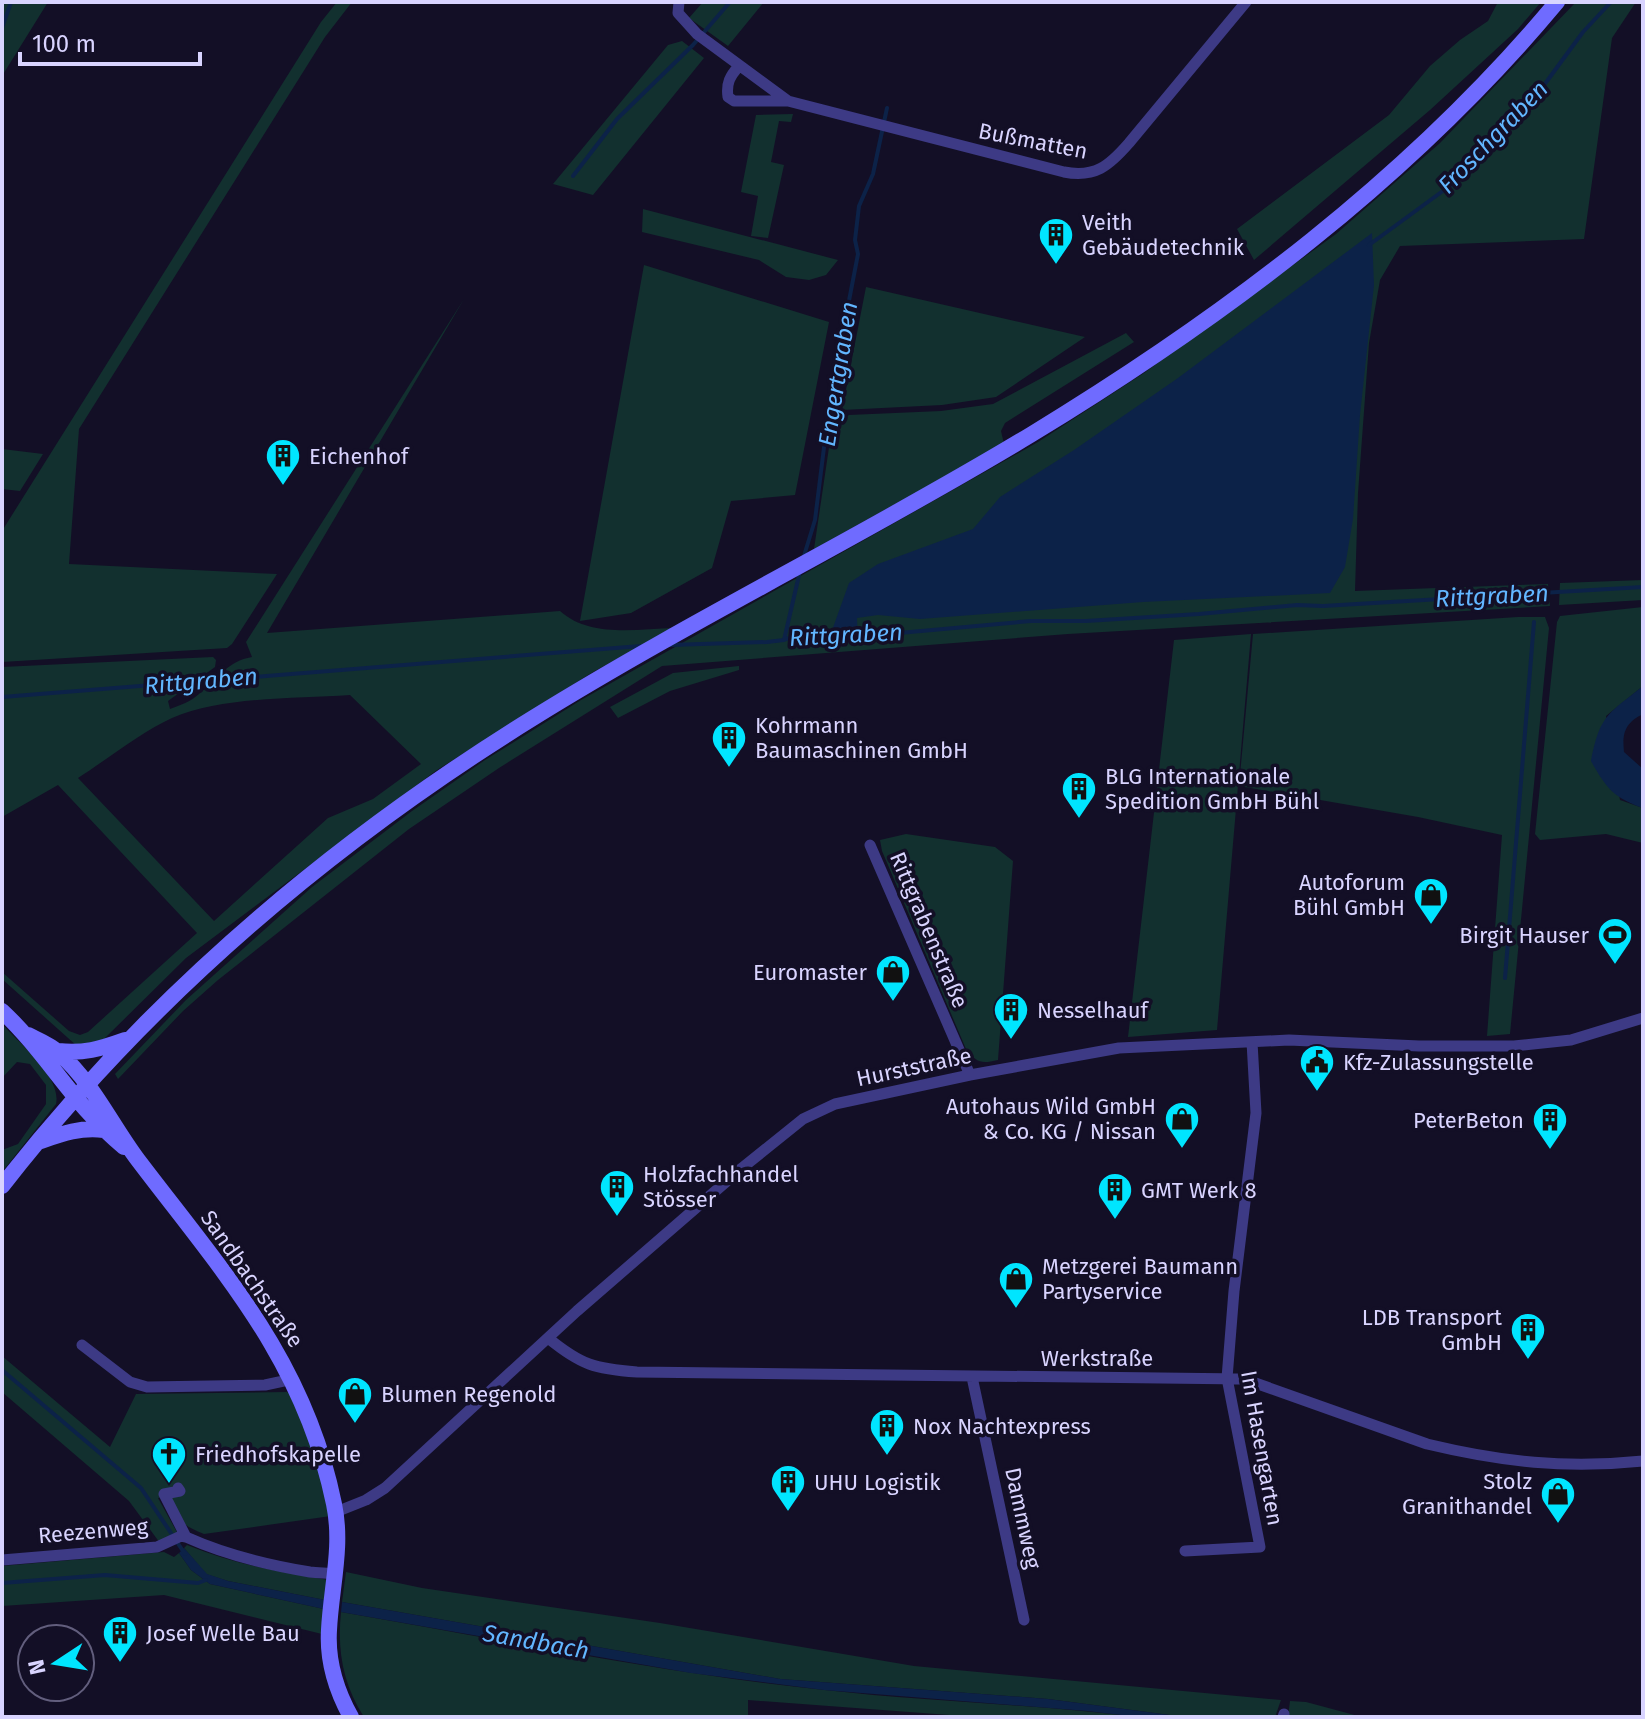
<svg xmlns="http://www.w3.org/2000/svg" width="1645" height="1719" font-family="'Fira Sans',sans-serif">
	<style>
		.green { fill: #12302f; fill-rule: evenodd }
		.water { fill: #0c2248 }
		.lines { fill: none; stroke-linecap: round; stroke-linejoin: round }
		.stream { stroke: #0c2248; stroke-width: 4 }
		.street { stroke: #3d3a85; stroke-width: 11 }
		.secondary { stroke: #6f6bff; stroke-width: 16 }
		.labels { text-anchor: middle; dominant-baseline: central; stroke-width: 7; stroke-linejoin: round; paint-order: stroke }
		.street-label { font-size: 22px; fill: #d9d4ff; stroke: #130f26 }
		.poi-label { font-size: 22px; fill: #d9d4ff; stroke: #130f26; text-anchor: start }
		.water-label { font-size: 24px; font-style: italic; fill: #62b6ff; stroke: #130f26 }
	</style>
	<rect width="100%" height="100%" fill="#130f26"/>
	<!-- green -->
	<path class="green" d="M2 2H48L2 76Z
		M337 2H352L325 37 79 429 69 564 277 574 232 644 227 648 2 662V531L321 22Z
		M703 2H764L728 46 689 18Z
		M1498 2H1541L1518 29 1430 110 1254 260 1237 229 1389 115 1430 66 1460 40 1488 21Z
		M1576 2H1636L1612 38 1584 239 1400 246 1380 280 1369 343 1358 493 1355 591 1548 584 1550 606 1068 634 662 666 499 768 409 829 218 980 183 1011 118 1079 115 1074 186 1000 312 887 412 811 485 760 581 700 1038 442 1144 373 1336 234 1440 143Z
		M682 41 704 58 593 195 553 184 668 45Z
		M793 114 791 122 779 121 771 162 784 165 768 238 751 236 758 196 741 192 756 115Z
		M643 209 838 260 826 275 809 280 786 277 759 260 642 232Z
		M644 265 829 322 795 495 731 501 712 568 631 613 580 621Z
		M866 287 1085 337 996 397 942 405 842 410Z
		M464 299 267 633 560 611C590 638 637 629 674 628L593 672 437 770 186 958 104 1039 77 1046 2 979V972L69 1031 80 1035 88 1032 197 933 58 785 2 817V667L213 657 216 660 215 667 168 701 170 709C181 705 190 702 199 694 217 679 228 661 252 657L246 642ZM350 695 421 764 373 799 328 818 214 921 78 778C106 760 143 731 172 718 223 696 295 699 350 695Z
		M1126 333 1134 342 1005 423 1001 431 1004 444 814 549 832 427 849 415 941 411 993 404Z
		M2 449 43 454 20 491 2 489Z
		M1643 580V600L1559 605 1560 583Z
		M1643 607V686L1606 716 1620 800 1643 808V843L1606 834 1540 840 1535 834 1557 622 1560 616Z
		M1518 617H1545L1549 628 1510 1034 1487 1036 1502 835 1418 817 1239 786 1253 634Z
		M1251 634 1217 1030 1128 1037 1174 640Z
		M739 666V670L670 691 618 718 610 707 673 673Z
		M906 834 995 847 1013 861 998 1060C981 1064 977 1063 966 1049L882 851 880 840Z
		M2 1024C19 1043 62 1077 56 1104L2 1172V1150L18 1144 46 1104V1085L30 1064 17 1062 2 1078Z
		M2 1356 110 1447 136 1394 287 1392C313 1410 324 1485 331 1516L204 1534C181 1525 176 1519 170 1495L158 1498 178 1534 160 1543 129 1501 2 1392Z
		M187 1545C233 1564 280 1572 329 1580L325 1600 228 1581 206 1574 184 1548Z
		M164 1552 174 1557 179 1553 191 1570 210 1584 324 1609 322 1634 164 1595 2 1606V1566Z
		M346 1572 422 1588 660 1623 914 1666 1281 1700 1275 1717H1185L1048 1699 780 1679 342 1602Z
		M341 1612C502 1640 662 1673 825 1690 929 1702 1034 1704 1138 1717H976L748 1700V1717H364C343 1684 337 1651 341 1612Z
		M1290 1701 1306 1702 1362 1717H1288Z"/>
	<!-- water -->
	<path class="water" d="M1372 233 1374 285 1360 415 1353 519 1345 567 1330 593 1143 602 920 619 878 615 857 618 858 642 833 643 830 636 849 583 878 564 973 529 1000 497 1074 450 1178 378Z
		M1643 686V714C1625 723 1622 733 1624 752L1643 769V808C1614 798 1606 788 1591 761 1600 715 1608 714 1643 686Z
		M184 1548 207 1574 228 1581 325 1600 324 1609 210 1584 191 1570 179 1553Z
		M342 1602 780 1679 1048 1699 1185 1717H1138L1087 1711 824 1690 691 1673 341 1612Z"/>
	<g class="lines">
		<!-- stream -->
		<path class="stream" d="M2 28 11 2
			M573 176 617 119 693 45 730 2
			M1369 245 1451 185 1469 159 1497 138 1536 96 1583 32 1611 2
			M803 559 815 520 830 399 858 254 855 240 859 206 873 174 887 108
			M855 637 1031 621H1086L1199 614 1297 605 1323 606 1643 587
			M784 640 800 571
			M670 645 767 642 784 640 800 633 835 637
			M2 697 641 646
			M1505 978 1534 622
			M2 1370 141 1488 185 1554
			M2 1583 105 1575 198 1583 206 1580"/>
		<!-- street -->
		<path class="street" d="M679 2 678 13 697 34 788 101
			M739 66C730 76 726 83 728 97L734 101H788L1064 172C1095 178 1109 166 1129 143L1246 2
			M870 845 970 1075
			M548 1338C581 1365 595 1369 637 1372L1244 1379 1427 1444C1502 1462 1566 1469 1643 1461
			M82 1345 130 1382 147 1387 265 1385 293 1379
			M972 1377 1024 1620
			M178 1488 180 1491 164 1494 186 1537C226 1555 267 1565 310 1572 319 1573 328 1573 336 1574
			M336 1512 366 1500 385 1488 577 1311 742 1168 803 1119 835 1104 970 1075 1119 1048 1289 1040 1419 1046H1514L1571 1040 1643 1018
			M1185 1551 1260 1547 1227 1378 1234 1291 1256 1113 1252 1042
			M2 1560 157 1547 181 1536 186 1537
			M1283 1717 1284 1714"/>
		<!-- secondary -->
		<path class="secondary" d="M2 1011C47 1053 75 1107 124 1147
			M28 1035C38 1040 51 1045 59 1053 93 1083 111 1124 138 1160 223 1272 305 1361 334 1504 343 1546 331 1588 329 1630 327 1661 336 1690 351 1717
			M58 1051C83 1054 100 1049 125 1040
			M38 1142C61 1134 79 1127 104 1130
			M2 1186C148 999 331 843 533 718 696 617 869 533 1032 434 1226 316 1411 177 1557 2"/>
	</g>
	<!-- icons -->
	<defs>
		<symbol id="building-pin" viewBox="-11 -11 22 30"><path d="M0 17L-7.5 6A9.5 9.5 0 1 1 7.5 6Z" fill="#00e5ff" stroke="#130f26"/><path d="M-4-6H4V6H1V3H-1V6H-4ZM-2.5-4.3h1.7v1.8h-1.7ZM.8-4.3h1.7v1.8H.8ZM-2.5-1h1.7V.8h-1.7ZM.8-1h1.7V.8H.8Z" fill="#111"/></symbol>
		<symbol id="shop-pin" viewBox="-11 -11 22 30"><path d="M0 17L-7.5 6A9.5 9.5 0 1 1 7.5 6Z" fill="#00e5ff" stroke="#130f26"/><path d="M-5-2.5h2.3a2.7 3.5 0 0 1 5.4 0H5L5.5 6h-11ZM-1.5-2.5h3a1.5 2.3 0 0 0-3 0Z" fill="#111"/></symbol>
		<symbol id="stadium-pin" viewBox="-11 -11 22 30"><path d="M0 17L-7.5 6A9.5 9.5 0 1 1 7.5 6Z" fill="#00e5ff" stroke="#130f26"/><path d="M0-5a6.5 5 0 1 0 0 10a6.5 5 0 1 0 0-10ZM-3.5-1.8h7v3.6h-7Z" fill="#111"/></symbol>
		<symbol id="civic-pin" viewBox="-11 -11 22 30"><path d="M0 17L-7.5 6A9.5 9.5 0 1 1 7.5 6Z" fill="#00e5ff" stroke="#130f26"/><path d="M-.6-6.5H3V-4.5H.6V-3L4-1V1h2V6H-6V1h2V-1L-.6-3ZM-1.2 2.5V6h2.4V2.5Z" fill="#111"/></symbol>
		<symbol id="church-pin" viewBox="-11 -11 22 30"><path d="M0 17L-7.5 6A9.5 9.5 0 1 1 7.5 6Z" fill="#00e5ff" stroke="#130f26"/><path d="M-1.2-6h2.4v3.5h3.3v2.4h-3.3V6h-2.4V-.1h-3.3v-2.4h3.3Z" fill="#111"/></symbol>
	</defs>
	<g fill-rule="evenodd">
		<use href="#building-pin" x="1036" y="215" width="40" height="54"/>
		<use href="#building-pin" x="263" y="436" width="40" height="54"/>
		<use href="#building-pin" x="709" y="718" width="40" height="54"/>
		<use href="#building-pin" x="1059" y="769" width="40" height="54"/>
		<use href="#shop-pin" x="1411" y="875" width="40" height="54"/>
		<use href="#stadium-pin" x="1595" y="915" width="40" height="54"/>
		<use href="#shop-pin" x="873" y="952" width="40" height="54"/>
		<use href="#building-pin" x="991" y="990" width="40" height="54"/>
		<use href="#civic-pin" x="1297" y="1042" width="40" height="54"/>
		<use href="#shop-pin" x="1162" y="1099" width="40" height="54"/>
		<use href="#building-pin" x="1530" y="1100" width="40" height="54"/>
		<use href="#building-pin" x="597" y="1167" width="40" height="54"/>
		<use href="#building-pin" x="1095" y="1170" width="40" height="54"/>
		<use href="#shop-pin" x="996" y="1259" width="40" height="54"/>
		<use href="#building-pin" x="1508" y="1310" width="40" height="54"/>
		<use href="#shop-pin" x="335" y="1374" width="40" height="54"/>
		<use href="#building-pin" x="867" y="1406" width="40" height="54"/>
		<use href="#church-pin" x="149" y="1434" width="40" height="54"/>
		<use href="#building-pin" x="768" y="1462" width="40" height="54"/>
		<use href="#shop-pin" x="1538" y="1474" width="40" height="54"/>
		<use href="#building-pin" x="100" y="1613" width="40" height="54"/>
	</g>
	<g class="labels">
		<!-- street labels -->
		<g class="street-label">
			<text transform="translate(1033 141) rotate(11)">Bußmatten</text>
			<text transform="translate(929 930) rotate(67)">Rittgrabenstraße</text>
			<text transform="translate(914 1067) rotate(-12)">Hurststraße</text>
			<text transform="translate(252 1279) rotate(55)">Sandbachstraße</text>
			<text x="1097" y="1358">Werkstraße</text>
			<text transform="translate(1262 1448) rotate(80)">Im Hasengarten</text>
			<text transform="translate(1023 1518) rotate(78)">Dammweg</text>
			<text transform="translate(93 1531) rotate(-5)">Reezenweg</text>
		</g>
		<!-- poi labels -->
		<g class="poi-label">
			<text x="1082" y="222">Veith<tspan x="1082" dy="25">Gebäudetechnik</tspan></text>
			<text x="309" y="456">Eichenhof</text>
			<text x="755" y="725">Kohrmann<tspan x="755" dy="25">Baumaschinen GmbH</tspan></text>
			<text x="1105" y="776">BLG Internationale<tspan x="1105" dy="25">Spedition GmbH Bühl</tspan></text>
			<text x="1405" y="882" text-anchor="end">Autoforum<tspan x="1405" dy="25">Bühl GmbH</tspan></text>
			<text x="1589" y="935" text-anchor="end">Birgit Hauser</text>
			<text x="867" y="972" text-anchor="end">Euromaster</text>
			<text x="1037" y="1010">Nesselhauf</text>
			<text x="1343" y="1062">Kfz-Zulassungstelle</text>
			<text x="1156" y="1106" text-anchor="end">Autohaus Wild GmbH<tspan x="1156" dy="25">&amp; Co. KG / Nissan</tspan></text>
			<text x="1524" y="1120" text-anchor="end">PeterBeton</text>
			<text x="643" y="1174">Holzfachhandel<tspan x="643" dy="25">Stösser</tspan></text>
			<text x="1141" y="1190">GMT Werk 8</text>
			<text x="1042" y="1266">Metzgerei Baumann<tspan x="1042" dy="25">Partyservice</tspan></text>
			<text x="1502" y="1317" text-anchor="end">LDB Transport<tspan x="1502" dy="25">GmbH</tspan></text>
			<text x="381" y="1394">Blumen Regenold</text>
			<text x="913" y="1426">Nox Nachtexpress</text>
			<text x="195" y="1454">Friedhofskapelle</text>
			<text x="1532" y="1481" text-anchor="end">Stolz<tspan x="1532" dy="25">Granithandel</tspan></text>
			<text x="814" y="1482">UHU Logistik</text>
			<text x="146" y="1633">Josef Welle Bau</text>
		</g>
		<!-- water labels -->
		<g class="water-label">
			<text transform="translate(1493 137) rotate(-46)">Froschgraben</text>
			<text transform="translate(838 374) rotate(-81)">Engertgraben</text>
			<text transform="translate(1492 596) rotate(-3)">Rittgraben</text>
			<text transform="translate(846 635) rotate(-3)">Rittgraben</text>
			<text transform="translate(201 681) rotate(-5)">Rittgraben</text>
			<text transform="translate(536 1642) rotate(10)">Sandbach</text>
		</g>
	</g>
	<!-- border -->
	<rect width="1645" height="1719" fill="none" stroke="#d9d4ff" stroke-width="8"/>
	<!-- north arrow -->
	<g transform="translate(56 1663) rotate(258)"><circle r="38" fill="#130f26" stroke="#625e7d" stroke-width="2"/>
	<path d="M0-6L14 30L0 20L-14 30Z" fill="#00e5ff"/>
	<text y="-12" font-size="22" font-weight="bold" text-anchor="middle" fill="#d9d4ff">N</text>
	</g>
	<!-- scale -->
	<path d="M20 52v12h180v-12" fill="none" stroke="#d9d4ff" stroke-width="4"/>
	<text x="32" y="52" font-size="24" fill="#d9d4ff" stroke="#130f26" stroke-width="6" paint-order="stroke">100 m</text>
</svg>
